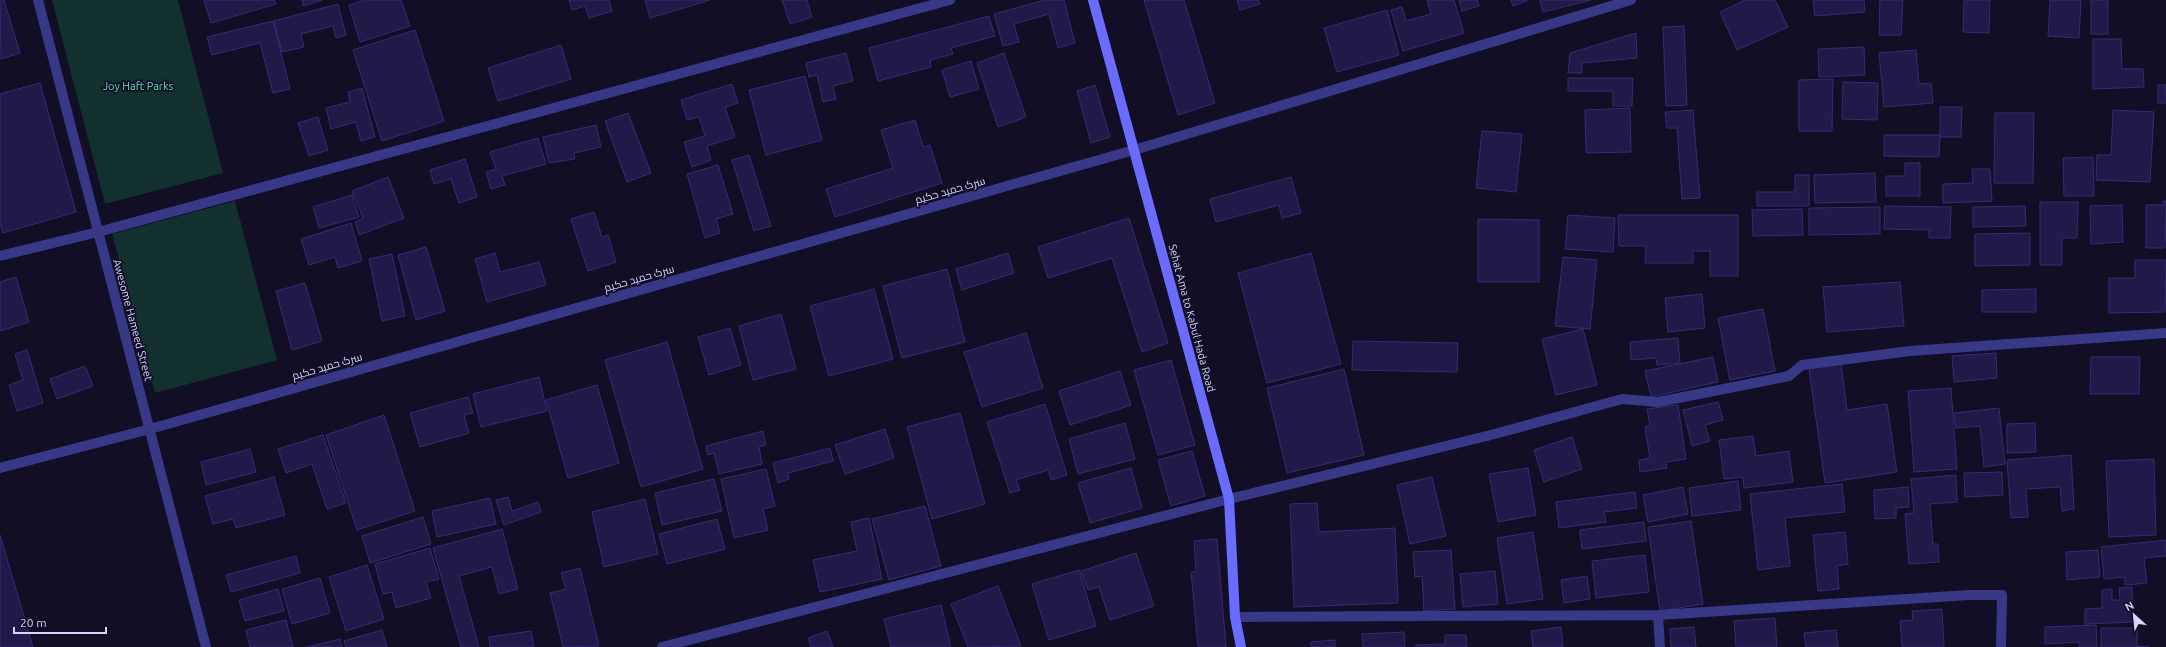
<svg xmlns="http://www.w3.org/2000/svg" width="2166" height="647" font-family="Ubuntu,Cairo,sans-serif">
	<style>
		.green { fill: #11302e }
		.building { fill: #211947; stroke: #362b74 }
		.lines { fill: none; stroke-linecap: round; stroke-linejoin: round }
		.minor { stroke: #383886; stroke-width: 10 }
		.secondary { stroke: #6a6cff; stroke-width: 10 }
		.labels { text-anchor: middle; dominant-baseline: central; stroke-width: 3.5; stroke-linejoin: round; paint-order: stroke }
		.park-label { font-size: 11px; fill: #5ae3bc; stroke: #110e26 }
		.street-label { font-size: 11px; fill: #d6d3ff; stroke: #110e26 }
	</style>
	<rect width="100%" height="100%" fill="#110e26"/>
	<!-- green -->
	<path class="green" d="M52 0H178L223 173 105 204Z
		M235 201 277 360 155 393 112 234Z"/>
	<!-- building -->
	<path class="building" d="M0 0H4L20 53 1 59Z
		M204 0H274L276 4 211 23Z
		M302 0H322L303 6Z
		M365 0H401L410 26 360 42 349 5Z
		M569 0H609L612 11 589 18 585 6 572 10Z
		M645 0H710L650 18Z
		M782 0H807L812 17 790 24Z
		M1045 0H1064L1075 43 1058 48 1049 14 1014 24 1019 42 1003 46 994 14Z
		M1144 0H1184L1215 103 1178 115Z
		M1237 0H1258L1260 4 1240 10Z
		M1427 0H1454L1464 33 1403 51 1391 10 1402 7 1406 21 1431 14Z
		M1459 0H1477L1479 6 1462 11Z
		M1511 0H1527V1L1513 6Z
		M1540 0H1591L1543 12Z
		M1745 0H1775L1788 27 1737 50 1720 12Z
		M1813 0H1864L1865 12 1815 16Z
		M1880 0H1903L1901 35H1879Z
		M1964 0H1990L1989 33 1963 32Z
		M2050 0H2081L2079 38 2048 36Z
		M2091 0H2108V34H2091Z
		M338 4 346 35 336 38 333 26 301 34 304 47 282 52 274 21Z
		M1387 10 1399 55 1337 72 1324 28Z
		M989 16 995 36 951 48 953 54 930 60 931 67 878 81 869 48Z
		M273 21 290 89 273 93 260 43 212 55 207 37Z
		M1684 26 1687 105 1666 106 1663 27Z
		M415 30 444 121 382 141 353 50Z
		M1636 33 1637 58 1582 63V73H1568L1570 53Z
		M2093 39H2121L2122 69H2143L2144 87 2093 89Z
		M561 45 571 79 498 101 488 68Z
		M1864 47 1865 75 1819 77 1818 49Z
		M1916 50 1919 84 1931 83 1933 103 1884 107 1879 53Z
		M846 53 853 81 833 86 836 99 823 102 817 75 809 77 806 63Z
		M1004 53 1026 117 998 127 977 63Z
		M971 61 979 89 950 97 942 70Z
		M805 76 822 140 766 155 749 90Z
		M1568 78H1633L1632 106H1613V91H1568Z
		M1833 79 1832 131H1799V80Z
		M1843 82 1878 83 1877 120 1842 119Z
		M40 83 76 212 3 233 0 223V94Z
		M732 84 738 103 725 107 735 137 707 146 711 160 692 167 684 142 705 136 699 117 687 120 681 100Z
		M1095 85 1110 137 1091 143 1077 91Z
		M2158 85H2166V103H2158Z
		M362 88 375 137 361 141 356 122 331 129 326 108 350 102 348 92Z
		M1940 107H1962L1961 137H1940Z
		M1630 108 1631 152 1586 153 1585 110Z
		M1693 110 1700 198 1682 199 1677 128H1667L1665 112Z
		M2113 110 2154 112 2150 182 2096 180 2097 155H2111Z
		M628 113 651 173 627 182 605 121Z
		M1995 113H2034L2033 183H1994Z
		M318 117 328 150 309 156 298 123Z
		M915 120 923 147 930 145 942 183 835 217 826 189 893 168 881 130Z
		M596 125 601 147 574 153 575 159 549 163 543 137Z
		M1482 131 1522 134 1516 192 1476 188Z
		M1884 135H1940L1939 157 1884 156Z
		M538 138 546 164 502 176 505 185 491 189 486 172 496 169 490 152Z
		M749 155 771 226 754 231 732 160Z
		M2093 157 2094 196H2064L2063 158Z
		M465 159 477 197 459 203 451 179 434 184 430 170Z
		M1905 163H1920V196H1886V176H1905Z
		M718 165 733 214 716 219 720 233 705 238 687 174Z
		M1972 169H1990L1992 201 1943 203V184L1973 183Z
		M1875 173 1876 202 1815 203 1814 175Z
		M1795 175H1809V206H1757V192H1795Z
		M388 177 404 218 359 235 355 222 363 218 352 191Z
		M1291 177 1301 213 1282 218 1279 205 1216 222 1210 199Z
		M352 195 359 217 319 228 313 207Z
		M2163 201H2166L2165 248H2146V205H2163Z
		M2040 202H2078L2077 238H2062V265H2040Z
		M2122 205 2123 242 2091 244 2090 206Z
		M1885 206 1951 207 1950 238H1929V230L1884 229Z
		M2025 206 2026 226 1973 227V207Z
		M1880 207V234L1809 235V208Z
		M1802 209 1803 235 1753 236 1752 210Z
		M594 212 602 237 608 235 616 262 588 271 571 219Z
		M1568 215 1615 218 1613 252 1565 249Z
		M1618 215H1738V276H1710V251H1693V263H1645L1646 246H1619Z
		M1129 218 1168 343 1142 352 1112 258 1048 278 1038 247Z
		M1478 219 1539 220V282H1478Z
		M351 223 362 261 338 268 335 257 309 265 301 239Z
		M2030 233V265L1975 266V234Z
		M426 247 445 311 416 320 398 255Z
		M495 253 500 272 539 262 546 285 487 302 475 259Z
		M1008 253 1014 273 962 290 956 269Z
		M1311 253 1341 364 1267 383 1238 273Z
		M392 254 405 316 382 321 369 259Z
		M1563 257 1597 260 1590 329 1555 326Z
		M2135 260H2166L2165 312 2109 313V278H2135Z
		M947 269 965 342 902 358 883 286Z
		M16 277 29 322 0 331V282Z
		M1900 282 1904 326 1827 332 1823 287Z
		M305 283 322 341 292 350 276 291Z
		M874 289 893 359 829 376 810 306Z
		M2036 289V312H1982V290Z
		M1702 294 1705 328 1668 332 1665 298Z
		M1763 309 1775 371 1730 380 1718 318Z
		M781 314 796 369 753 380 739 326Z
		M730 328 741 365 709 375 698 337Z
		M1583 329 1597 385 1556 395 1542 339Z
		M1026 333 1043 388 982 407 964 352Z
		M1678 338 1680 363 1657 365 1656 358 1631 360 1630 342Z
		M1353 341 1458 343 1457 372 1352 370Z
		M667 342 703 469 641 487 605 360Z
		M27 350 43 403 17 411 9 385 23 380 15 354Z
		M1996 353 1997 378 1954 382 1952 356Z
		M1713 357 1718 382 1651 397 1645 371Z
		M2091 357H2140L2139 394H2090Z
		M1171 360 1195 445 1158 455 1134 370Z
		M1841 364 1847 410 1887 404 1897 472 1825 483 1809 369Z
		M85 366 93 386 57 399 50 379Z
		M1344 369 1364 455 1287 473 1267 388Z
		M1120 371 1131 405 1070 425 1059 391Z
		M539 377 547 411 481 427 473 394Z
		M597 385 619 463 568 478 546 400Z
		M1951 388 1957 469 1914 472 1908 391Z
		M468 397 473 413 464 415 469 433 420 447 410 413Z
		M1718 402 1723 420 1705 425 1710 441 1692 446 1683 410Z
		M1045 404 1067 475 1051 480 1048 470 1016 480 1020 490 1010 493 987 422Z
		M1678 405 1686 459 1666 462 1667 468 1640 472 1639 460 1650 458 1645 427 1650 426 1647 409Z
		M1999 408 2005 464 1984 467 1980 426 1956 428 1954 413Z
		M960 413 985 504 932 519 907 427Z
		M384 415 415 511 357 530 326 435Z
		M1125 423 1135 459 1078 474 1069 439Z
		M2035 423 2036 452 2007 453V424Z
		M885 429 894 458 845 474 835 445Z
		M763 431 766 445 759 447 762 464 719 474 714 453 708 455 706 446Z
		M323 435 346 503 327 509 312 464 286 473 278 449Z
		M1753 436 1756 456 1789 451 1793 482 1744 488 1743 477 1724 479 1719 440Z
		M1572 437 1582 469 1544 482 1534 450Z
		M830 448 833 461 788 473 789 479 778 483 773 463Z
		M250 449 256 472 206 485 201 462Z
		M1192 451 1205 496 1171 506 1158 460Z
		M2071 455 2074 509 2062 511 2060 487 2026 489 2028 517 2011 518 2007 460Z
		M2154 459 2156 535 2109 537 2106 461Z
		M1131 468 1142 508 1090 523 1078 483Z
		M1528 468 1536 515 1498 522 1489 474Z
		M766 469 775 506 763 509 768 530 734 538 721 479Z
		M2002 472 2003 495 1965 497 1964 473Z
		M1956 475 1957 502 1930 504 1933 544H1938L1939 562 1909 564 1905 514 1914 513 1911 479Z
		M274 477 285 515 236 528 233 519 213 524 205 496Z
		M1432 477 1446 536 1410 544 1397 485Z
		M714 479 722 511 662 525 655 493Z
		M1738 481 1741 510 1692 516 1689 488Z
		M1842 484 1845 512 1785 518 1790 566 1758 570 1750 494Z
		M1683 487 1688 514 1648 522 1643 495Z
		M1908 487 1909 507 1896 508V518L1875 519 1874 490Z
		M1635 492 1637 508 1604 512 1606 522 1559 528 1556 502Z
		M508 497 512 511 538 502 541 512 504 525 496 500Z
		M490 498 496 524 437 537 432 511Z
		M645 499 658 554 604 567 592 512Z
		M1317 503 1319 532 1395 528 1398 603 1294 607 1290 504Z
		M925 506 941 566 889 580 872 519Z
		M423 517 431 544 370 563 362 536Z
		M869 518 882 579 820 592 813 560 857 551 851 522Z
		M717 519 725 549 667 564 659 534Z
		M1691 521 1703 604 1660 611 1648 527Z
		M1644 522 1646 541 1582 549 1580 530Z
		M502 529 518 589 499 594 492 567 459 576 479 647H461L433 548Z
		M1533 532 1543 599 1507 604 1497 538Z
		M1845 532 1848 564 1837 566 1839 589 1818 591 1813 535Z
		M0 535 33 647H0Z
		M1217 539 1226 647H1198L1191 572 1196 571 1194 541Z
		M2166 540V556L2144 558 2147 583 2125 585V577L2104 579 2101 547Z
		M430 548 439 579 426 582 431 598 396 608 392 592 383 594 375 564Z
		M1451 550 1455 609 1424 611 1422 576 1415 577 1413 552Z
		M2098 550 2100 577 2067 580 2066 552Z
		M1136 553 1154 606 1110 620 1099 587 1088 590 1081 571Z
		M1645 555 1649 592 1596 598 1592 561Z
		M296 556 300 573 231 592 226 575Z
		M367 565 384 619 346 631 329 577Z
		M580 568 599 646 563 647 550 593 566 589 561 573Z
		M1079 570 1096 626 1049 640 1032 584Z
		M1495 571 1498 604 1463 607 1460 574Z
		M1587 576 1590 599 1564 603 1561 580Z
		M320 578 330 613 292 624 282 589Z
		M998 586 1021 646 968 647 951 604Z
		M2132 587 2133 622 2085 624V609L2102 608V590L2112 589V600H2120L2119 588Z
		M278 589 284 611 245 621 239 600Z
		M941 605 951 647H891L884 619Z
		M1942 609 1944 647H1902L1900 621 1913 620 1912 611Z
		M1775 618 1777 647H1736L1734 621Z
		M286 620 293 647H250L246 630Z
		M2096 625 2097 647H2079V642L2045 644V627Z
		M1561 627 1563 647H1533L1531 631Z
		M1694 627 1696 647H1671L1670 629Z
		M2101 628H2137V646L2149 647H2101Z
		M382 630 387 647H346L344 641Z
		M1836 630 1838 647H1806L1804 633Z
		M531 631 534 647H490L489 637Z
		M827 631 833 647H811L808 638Z
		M1404 632 1405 647H1363L1362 634Z
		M1445 635H1466L1467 647H1416V645L1445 644Z
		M340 639 342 647H306Z
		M1335 640V647H1311V642Z"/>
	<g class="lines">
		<!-- minor -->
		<path class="minor" d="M38 0 206 647
			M0 256 98 232 950 0
			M0 468 150 429 1134 150 1631 0
			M1658 615 1660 647
			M1235 617 1658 615 1969 595H2002L2001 647
			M662 647 1229 499 1495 434 1622 399 1658 402 1789 376 1802 365 1910 351 2166 333"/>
		<!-- secondary -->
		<path class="secondary" d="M1093 0 1229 499 1235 617 1241 647"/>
	</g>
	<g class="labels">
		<!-- park labels -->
		<g class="park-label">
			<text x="138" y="86">Joy Haft Parks</text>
		</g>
		<!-- street labels -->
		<g class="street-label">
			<text transform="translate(950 190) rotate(-16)">سرک حمید حکیم</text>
			<text transform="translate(639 278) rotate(-16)">سرک حمید حکیم</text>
			<text transform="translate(1192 318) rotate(75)">Sehat Ama to Kabul Hada Road</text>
			<text transform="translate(133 320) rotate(75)">Awesome Hameed Street</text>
			<text transform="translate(327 366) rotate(-16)">سرک حمید حکیم</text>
		</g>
	</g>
	<!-- north arrow -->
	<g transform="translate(2134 615) rotate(333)" stroke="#110e26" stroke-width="3" paint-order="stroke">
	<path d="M0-3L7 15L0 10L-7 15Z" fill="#d6d3ff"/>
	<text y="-6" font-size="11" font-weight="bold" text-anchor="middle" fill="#d6d3ff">N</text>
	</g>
	<!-- scale -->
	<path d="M14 627v6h92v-6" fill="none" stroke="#d6d3ff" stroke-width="2"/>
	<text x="20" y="627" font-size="12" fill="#d6d3ff" stroke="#110e26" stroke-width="3" paint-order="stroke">20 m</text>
</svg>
